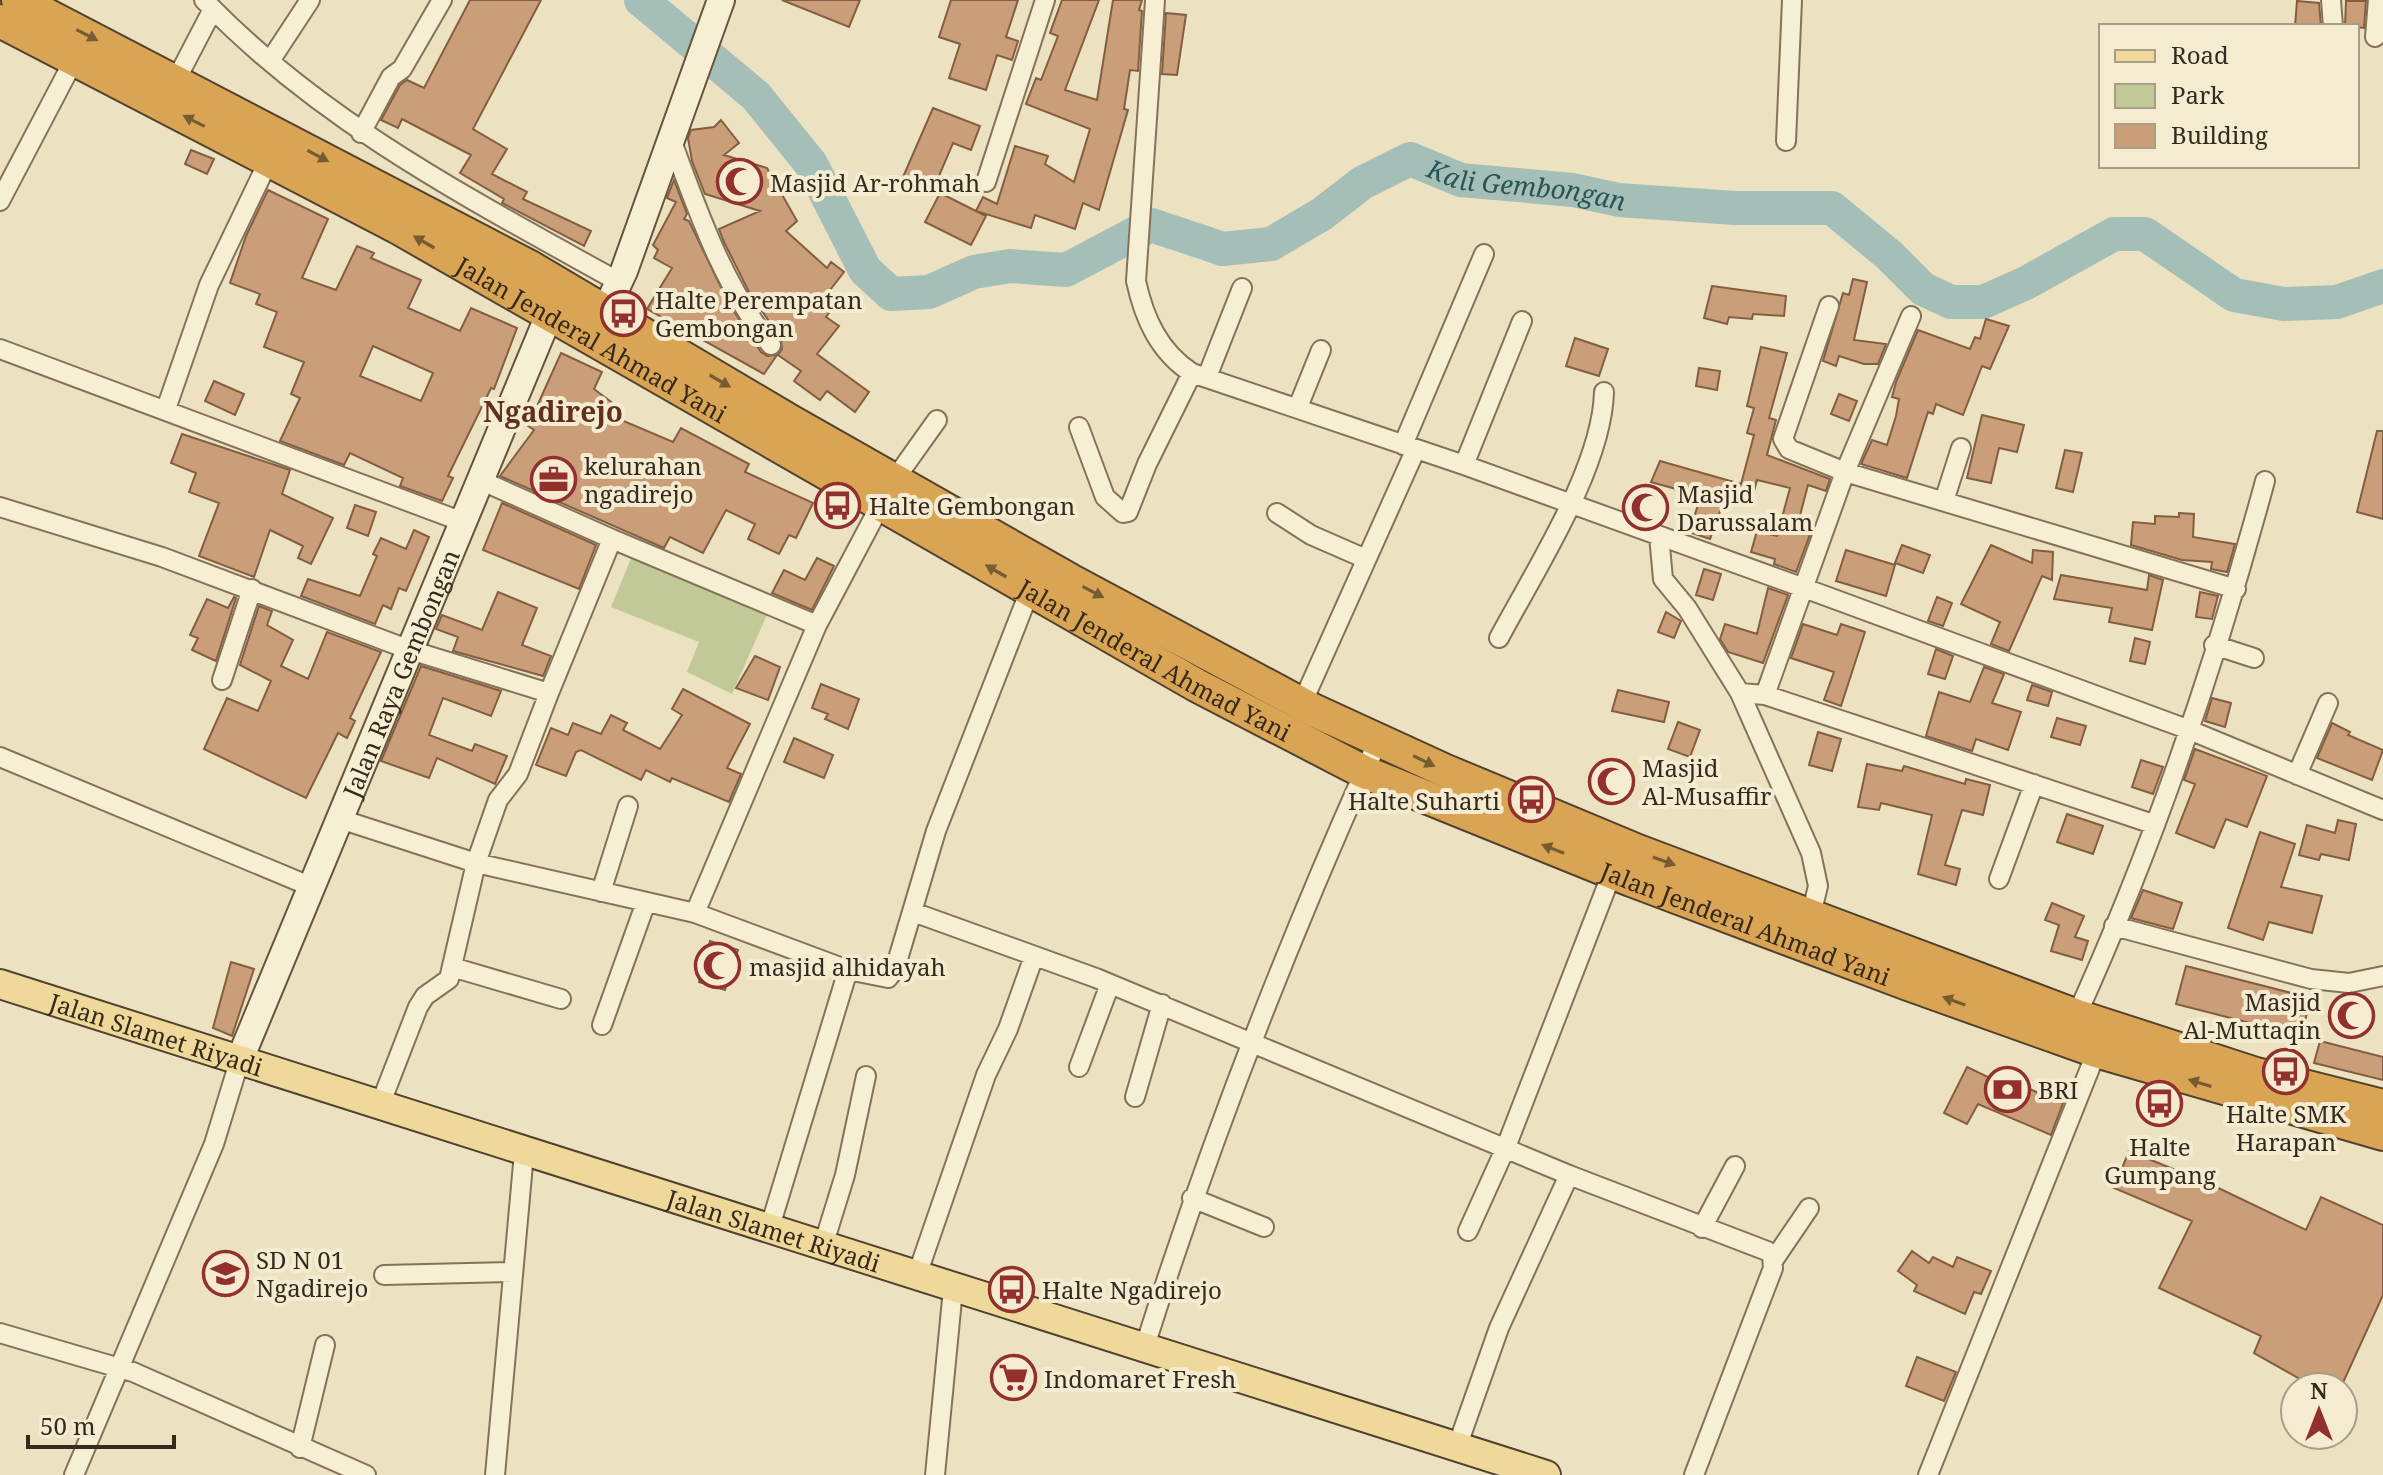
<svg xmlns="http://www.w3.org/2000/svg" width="2383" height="1475" font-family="'Noto Serif',serif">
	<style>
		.green { fill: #c1c996 }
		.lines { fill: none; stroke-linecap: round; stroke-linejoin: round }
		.river { stroke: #a4bfb8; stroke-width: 34 }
		.building { fill: #c99e78; stroke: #835e40; stroke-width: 2; fill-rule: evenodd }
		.street-casing { stroke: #857359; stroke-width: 22 }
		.secondary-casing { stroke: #66543d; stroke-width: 30 }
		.primary-casing { stroke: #52412e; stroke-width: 32 }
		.highway-casing { stroke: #52412e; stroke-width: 36 }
		.street { stroke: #f7efd4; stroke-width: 18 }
		.secondary { stroke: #f7efd4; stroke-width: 26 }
		.primary { stroke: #eed89a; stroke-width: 28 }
		.highway { stroke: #d9a554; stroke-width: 32 }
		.oneway { fill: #775b33 }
		.labels { text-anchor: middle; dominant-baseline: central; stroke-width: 8; stroke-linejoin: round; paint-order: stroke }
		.poi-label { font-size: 24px; fill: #352a1d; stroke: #f4ebd0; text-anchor: start }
		.street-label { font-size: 24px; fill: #352a1d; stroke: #f4ebd0 }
		.water-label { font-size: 26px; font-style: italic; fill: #2d5454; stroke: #f4ebd0 }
		.quarter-label { font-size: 28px; font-weight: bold; fill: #602f1e; stroke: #f4ebd0 }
	</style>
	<rect width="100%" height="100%" fill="#ece1c1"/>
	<!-- green -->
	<path class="green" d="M634 551 769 610 732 694 687 672 699 642 611 607Z"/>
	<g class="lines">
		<!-- river -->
		<path class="river" id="s1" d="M641 0 756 96 811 164 865 270 891 294 929 292 974 272 1010 266 1066 270 1151 225 1223 249 1271 244 1322 214 1362 183 1410 159 1461 180 1573 190 1619 200 1734 208H1832L1889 255 1923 289 1951 302H1983L2026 283 2114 234H2145L2234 295 2284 304 2337 302 2383 286"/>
	</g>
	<!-- building -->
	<path class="building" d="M470 0H541L473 129 507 149 492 174 527 192 523 199 591 231 584 246 502 203 504 199 460 173 471 155 402 119 398 128 381 120 400 85 407 80 424 88Z
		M782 0H860L849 27Z
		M951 0H1018L1006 37 1018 41 1012 60 997 55 986 90 949 78 960 44 939 37Z
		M1062 0H1099L1065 90 1097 100 1113 0H1142L1139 10 1142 11 1138 71 1130 70 1124 109 1128 110 1099 210 1083 203 1075 229 1035 215 1031 228 976 211 983 197 997 204 1015 146 1048 156 1045 164 1074 182 1090 129 1026 104 1036 78 1041 80 1058 36 1050 33Z
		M2297 1 2319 3 2321 26H2295Z
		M2346 1H2366L2364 28 2345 26Z
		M1166 13 1186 15 1177 75 1162 74Z
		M933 108 980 126 971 150 953 143 933 190 903 177Z
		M721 120 739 143 724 155 767 168 797 221 786 231 827 268 831 262 844 272 827 294 838 301 826 317 839 326 817 354 869 392 855 412 827 391 820 400 794 381 801 371 778 355 782 349 781 339 749 292 724 242 719 229 760 211 705 194 692 161 688 138 691 130 714 127Z
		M191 150 214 159 207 174 185 164Z
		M674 180 687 214 684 219 689 221 729 304 761 352 767 356 777 355 764 374 647 309 672 268 654 258 658 250 653 245 676 202 667 198Z
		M268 190 328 219 302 278 336 290 357 246 374 253 371 258 421 280 408 308 460 331 471 308 517 328 494 389 491 388 448 476 453 478 442 501 400 486 403 478 350 453 344 465 280 441 300 398 291 394 304 362 264 347 277 312 256 304 260 294 230 283 246 236ZM373 346 433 373 421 401 360 376Z
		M940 193 986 216 971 245 925 222Z
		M1853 279 1867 282 1854 340 1886 344 1878 364H1864L1839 356 1836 366 1823 361 1843 293 1849 295Z
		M1712 286 1786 296 1784 316 1753 314 1752 319 1729 317 1727 324 1704 318Z
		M1986 319 2009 326 1990 369 1982 366 1963 415 1936 404 1933 414 1928 412 1907 478 1861 464 1872 440 1887 445 1896 416 1899 399 1892 397 1896 382 1918 330 1970 349 1975 337 1980 339Z
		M1575 338 1608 349 1599 376 1566 366Z
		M1761 347 1787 353 1769 418 1776 420 1767 455 1830 479 1826 491 1808 485 1798 523 1812 529 1796 572 1774 564 1775 559 1751 552 1757 531 1777 536 1790 488 1757 480 1751 502 1726 495 1710 539 1689 532 1701 496 1651 482 1660 461 1741 484 1754 435 1747 433 1754 408 1747 406Z
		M561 353 602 372 594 389 618 407 614 417 673 442 681 428 749 464 745 472 813 503 796 538 789 535 779 554 748 539 755 524 726 510 703 553 670 537 664 548 500 476 534 430 528 426Z
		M1699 368 1720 371 1717 390 1696 386Z
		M214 381 244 394 235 415 205 401Z
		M1839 394 1857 401 1849 421 1831 414Z
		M1982 415 2024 425 2017 452 1999 448 1991 483 1967 478Z
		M2377 431H2383V519L2357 512Z
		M182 434 290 470 282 494 333 518 311 564 298 558 303 546 270 530 254 577 199 556 219 503 189 492 196 473 171 463Z
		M2065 450 2082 453 2073 492 2056 488Z
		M502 503 596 545 579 589 483 550Z
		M355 505 376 512 368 536 347 528Z
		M2179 513 2194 514 2193 537 2235 544 2227 572 2211 569 2212 562 2182 560 2131 545 2133 522 2155 524V516L2179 517Z
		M414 530 429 537 406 591 399 588 391 609 383 605 375 624 301 596 308 579 360 596 377 556 373 554 381 538 406 549Z
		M1902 545 1930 555 1923 573 1895 563Z
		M1991 545 2032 563 2033 550 2053 552 2052 580 2042 576 2009 651 1991 644 2000 622 1961 604Z
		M1846 550 1895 565 1886 596 1836 581Z
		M817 558 834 566 812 610 772 593 784 570 805 580Z
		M1704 569 1721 574 1713 600 1696 595Z
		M2061 575 2147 590 2149 575 2163 580 2152 630 2109 622 2112 608 2054 599Z
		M1768 588 1788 595 1763 663 1728 652 1720 639 1725 624 1757 634Z
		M498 592 537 608 522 645 551 656 543 676 453 651 458 637 436 629 442 615 482 630Z
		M2200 592 2218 596 2212 619 2196 617Z
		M234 597 236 598 216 661 192 650 198 638 190 635 207 599 228 608Z
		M1937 597 1952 603 1943 626 1928 621Z
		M259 606 272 611 267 625 293 640 281 666 308 679 327 632 381 652 350 718 355 721 347 738 338 733 306 798 204 749 227 698 258 711 271 681 240 665Z
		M1666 612 1681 621 1674 638 1658 632Z
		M1803 624 1837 635 1841 624 1865 632 1841 706 1824 700 1834 672 1791 658Z
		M2135 638 2150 642 2145 664 2130 661Z
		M1936 649 1953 656 1945 679 1928 674Z
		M755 656 780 667 768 700 736 688Z
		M421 666 501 691 491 716 443 698 429 735 472 751 475 744 507 756 495 784 437 758 429 778 381 761Z
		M1984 667 2004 674 1992 703 2021 712 2008 750 1976 739 1972 751 1926 736 1939 692 1970 702Z
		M821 684 859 699 848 729 825 719 828 714 812 708Z
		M2032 685 2052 692 2048 706 2027 700Z
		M683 689 750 724 727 768 741 774 729 802 672 778 670 782 646 770 641 780 581 750 576 752 566 776 536 765 551 728 568 735 573 723 601 734 611 715 627 723 623 730 660 749 682 715 672 709Z
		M1618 690 1669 702 1664 722 1612 711Z
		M2212 698 2231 703 2225 727 2205 721Z
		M2057 718 2086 726 2080 745 2051 737Z
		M1678 722 1700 730 1690 757 1668 749Z
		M2332 723 2350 732 2348 735 2383 750 2372 780 2317 758Z
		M1818 732 1841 739 1832 771 1809 765Z
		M794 738 833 755 824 778 784 762Z
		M2195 749 2267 776 2247 827 2226 819 2214 848 2176 833 2195 784 2184 780Z
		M2141 760 2163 767 2153 794 2132 787Z
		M1867 764 1902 771 1904 766 1965 784 1966 779 1990 785 1983 815 1962 810 1945 865 1960 869 1956 885 1918 874 1932 815 1881 803 1879 810 1858 807Z
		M2067 814 2103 826 2093 854 2057 842Z
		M2338 820 2356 824 2349 860 2321 854 2319 860 2299 855 2307 825 2335 833Z
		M2260 832 2295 844 2281 887 2322 896 2312 933 2269 922 2263 940 2228 928Z
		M2143 890 2182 903 2173 929 2131 918Z
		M2052 903 2084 916 2075 937 2088 941 2082 960 2051 951 2059 925 2045 920Z
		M710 941 738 950 725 990 699 982Z
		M231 962 254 969 232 1036 213 1028Z
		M2186 966 2311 998 2301 1036 2176 1004Z
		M2320 1041 2383 1057V1080L2314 1063Z
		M1967 1067 1994 1080 1996 1075 2063 1103 2051 1135 1978 1104 1967 1124 1944 1113Z
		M2129 1151 2210 1184 2306 1230 2321 1197 2383 1225V1295L2341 1387H2314L2254 1353 2261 1336 2159 1288 2192 1221 2114 1188Z
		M1912 1251 1929 1263 1933 1257 1953 1267 1957 1257 1991 1271 1981 1294 1974 1292 1965 1314 1914 1291 1917 1285 1898 1271Z
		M1917 1357 1956 1372 1944 1401 1906 1386Z"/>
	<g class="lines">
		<defs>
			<path id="street" d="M204 0C322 123 472 200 619 282
				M1155 0 1136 281C1144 318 1159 352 1192 373L1464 465 1804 588 2187 729 2383 810
				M2331 0 2333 26
				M2375 37 2378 0
				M270 61 310 0
				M175 82 213 9
				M361 133 391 77 402 69 442 0
				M671 139C698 211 723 286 771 345
				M1786 141 1792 0
				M986 182 1045 0
				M0 201 75 58
				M1829 306 1783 439 1789 449 1845 472 1911 316
				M0 349 463 522
				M1207 377 1242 288
				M1298 407 1321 350
				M166 409 209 285 269 160
				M1079 427 1105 497 1123 513 1128 512 1147 464 1192 373
				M1403 445 1484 254
				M1464 465 1522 321
				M895 479 937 420
				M480 480 612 539
				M1944 501 1961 448
				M0 507 162 557 410 650 549 693 518 774 498 800 476 863 449 979 425 996 418 1007 380 1105
				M1277 513 1311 535 1366 559
				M1659 536 1663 579 1687 608 1740 693 1811 853 1818 886 1811 915
				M1499 638C1535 570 1602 468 1604 392
				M2214 645 2254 658
				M222 680 252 589
				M549 693 612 539 817 625 881 504
				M1740 693 1765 695 2153 824
				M1765 695 1845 472 2236 589
				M1299 710 1415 451
				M0 757 312 887
				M2297 775 2328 703
				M340 819 476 863 695 913 848 970
				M1999 879 2034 784
				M601 892 628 806
				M913 912 1096 978 1569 1175 1767 1251 1772 1255 1773 1268 1694 1475
				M695 913 817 625
				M2114 926 2311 979 2349 983 2383 976
				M452 967 561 999
				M2074 1021C2152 850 2216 662 2265 481
				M602 1025 646 902
				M1079 1067 1110 984
				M1135 1097 1162 1004
				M1192 1198 1264 1227
				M1702 1228 1735 1166
				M769 1230 848 970 888 978 895 969 936 831 1030 590
				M1468 1231 1506 1147 1612 873
				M823 1246 845 1175 866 1076
				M1773 1261 1809 1208
				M384 1275 513 1272
				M917 1275 986 1075 1008 1029 1034 956
				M0 1333 133 1372 366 1475
				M1144 1349C1210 1141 1289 938 1379 739
				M1457 1447 1499 1328 1569 1175
				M300 1448 325 1345
				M74 1475 214 1144 240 1059
				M495 1475 524 1153
				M935 1475 953 1289
				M1928 1475 2100 1043"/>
			<g id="secondary">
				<path d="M598 327 624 271 721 0"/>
				<path id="s2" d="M240 1059 549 315 559 299"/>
			</g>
			<g id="primary">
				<path id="s3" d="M0 984 1546 1475"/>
			</g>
			<g id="highway">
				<path d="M18 0 530 267 790 421 1070 580 1313 710 1446 771 1638 851 2077 1016 2256 1074 2383 1106"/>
				<path id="s4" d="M0 21 397 227 1196 685 1364 772 1631 880 1908 984 2096 1051 2383 1134"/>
			</g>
		</defs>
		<!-- street casing -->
		<use href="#street" class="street-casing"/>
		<!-- secondary casing -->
		<use href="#secondary" class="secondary-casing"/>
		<!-- primary casing -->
		<use href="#primary" class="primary-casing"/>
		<!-- highway casing -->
		<use href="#highway" class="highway-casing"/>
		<!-- street -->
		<use href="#street" class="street"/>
		<!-- secondary -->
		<use href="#secondary" class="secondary"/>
		<!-- primary -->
		<use href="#primary" class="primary"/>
		<!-- highway -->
		<use href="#highway" class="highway"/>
	</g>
	<!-- one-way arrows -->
	<defs><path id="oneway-solid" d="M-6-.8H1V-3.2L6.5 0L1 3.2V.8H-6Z" transform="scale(2)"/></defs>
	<g class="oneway">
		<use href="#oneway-solid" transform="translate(87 35) rotate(27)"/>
		<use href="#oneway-solid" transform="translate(194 121) rotate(-153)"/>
		<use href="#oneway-solid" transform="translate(318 156) rotate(28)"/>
		<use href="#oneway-solid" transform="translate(424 242) rotate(-150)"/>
		<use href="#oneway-solid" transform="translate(720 381) rotate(30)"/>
		<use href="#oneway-solid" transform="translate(996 571) rotate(-150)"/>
		<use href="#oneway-solid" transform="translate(1093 592) rotate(28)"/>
		<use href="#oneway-solid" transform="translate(1424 761) rotate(26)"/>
		<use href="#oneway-solid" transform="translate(1553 849) rotate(-159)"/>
		<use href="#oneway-solid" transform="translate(1664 861) rotate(20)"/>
		<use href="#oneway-solid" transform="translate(1954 1001) rotate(-160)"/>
		<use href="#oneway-solid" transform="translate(2200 1083) rotate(-163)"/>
	</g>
	<!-- icons -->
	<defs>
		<symbol id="mosque-ring" viewBox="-11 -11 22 22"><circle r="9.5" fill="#f4ebd0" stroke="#91302c" stroke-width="1.5"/><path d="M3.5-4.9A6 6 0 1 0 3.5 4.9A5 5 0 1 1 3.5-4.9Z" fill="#91302c"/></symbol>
		<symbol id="bus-ring" viewBox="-11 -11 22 22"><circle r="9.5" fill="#f4ebd0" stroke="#91302c" stroke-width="1.5"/><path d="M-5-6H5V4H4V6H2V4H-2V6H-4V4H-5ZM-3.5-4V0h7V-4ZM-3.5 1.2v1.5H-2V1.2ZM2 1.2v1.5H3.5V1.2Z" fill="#91302c"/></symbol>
		<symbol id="office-ring" viewBox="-11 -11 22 22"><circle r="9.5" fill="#f4ebd0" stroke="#91302c" stroke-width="1.5"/><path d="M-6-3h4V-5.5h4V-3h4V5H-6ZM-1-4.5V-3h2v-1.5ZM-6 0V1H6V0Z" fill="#91302c"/></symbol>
		<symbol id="bank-ring" viewBox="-11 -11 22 22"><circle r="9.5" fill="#f4ebd0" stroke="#91302c" stroke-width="1.5"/><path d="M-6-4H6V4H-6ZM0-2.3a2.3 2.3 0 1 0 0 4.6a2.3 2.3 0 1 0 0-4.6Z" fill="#91302c"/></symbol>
		<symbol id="school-ring" viewBox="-11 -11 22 22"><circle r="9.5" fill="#f4ebd0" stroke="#91302c" stroke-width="1.5"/><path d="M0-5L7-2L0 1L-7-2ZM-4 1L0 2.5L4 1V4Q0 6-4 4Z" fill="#91302c"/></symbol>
		<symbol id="supermarket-ring" viewBox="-11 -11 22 22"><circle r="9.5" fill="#f4ebd0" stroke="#91302c" stroke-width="1.5"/><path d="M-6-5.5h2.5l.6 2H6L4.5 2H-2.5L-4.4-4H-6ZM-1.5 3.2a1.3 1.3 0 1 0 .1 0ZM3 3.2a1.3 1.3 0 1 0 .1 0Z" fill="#91302c"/></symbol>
	</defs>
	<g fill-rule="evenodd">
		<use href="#mosque-ring" x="714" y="156" width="51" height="51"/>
		<use href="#bus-ring" x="598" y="288" width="51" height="51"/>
		<use href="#office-ring" x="528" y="454" width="51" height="51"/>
		<use href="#bus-ring" x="812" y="480" width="51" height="51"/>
		<use href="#mosque-ring" x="1620" y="482" width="51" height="51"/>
		<use href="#mosque-ring" x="1586" y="756" width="51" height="51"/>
		<use href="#bus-ring" x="1506" y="774" width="51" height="51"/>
		<use href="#mosque-ring" x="692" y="940" width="51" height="51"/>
		<use href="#mosque-ring" x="2326" y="990" width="51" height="51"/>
		<use href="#bus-ring" x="2260" y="1046" width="51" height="51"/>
		<use href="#bank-ring" x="1982" y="1064" width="51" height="51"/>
		<use href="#bus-ring" x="2134" y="1078" width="51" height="51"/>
		<use href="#school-ring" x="200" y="1248" width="51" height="51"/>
		<use href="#bus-ring" x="986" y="1264" width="51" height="51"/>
		<use href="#supermarket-ring" x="988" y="1352" width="51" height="51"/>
	</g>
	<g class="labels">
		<!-- poi labels -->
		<g class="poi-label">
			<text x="770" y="182">Masjid Ar-rohmah</text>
			<text x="655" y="299">Halte Perempatan<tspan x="655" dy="28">Gembongan</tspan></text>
			<text x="584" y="465">kelurahan<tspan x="584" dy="28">ngadirejo</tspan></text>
			<text x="1677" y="493">Masjid<tspan x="1677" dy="28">Darussalam</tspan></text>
			<text x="869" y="505">Halte Gembongan</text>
			<text x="1642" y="767">Masjid<tspan x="1642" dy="28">Al-Musaffir</tspan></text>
			<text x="1500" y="800" text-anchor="end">Halte Suharti</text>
			<text x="749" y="966">masjid alhidayah</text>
			<text x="2321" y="1001" text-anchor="end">Masjid<tspan x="2321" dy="28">Al-Muttaqin</tspan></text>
			<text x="2038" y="1089">BRI</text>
			<text x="2286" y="1113" text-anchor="middle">Halte SMK<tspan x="2286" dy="28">Harapan</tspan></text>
			<text x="2160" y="1146" text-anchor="middle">Halte<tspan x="2160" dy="28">Gumpang</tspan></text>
			<text x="256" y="1259">SD N 01<tspan x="256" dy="28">Ngadirejo</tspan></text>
			<text x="1042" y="1289">Halte Ngadirejo</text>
			<text x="1044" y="1378">Indomaret Fresh</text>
		</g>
		<!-- street labels -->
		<g class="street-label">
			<text stroke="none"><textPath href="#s4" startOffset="672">Jalan Jenderal Ahmad Yani</textPath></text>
			<text stroke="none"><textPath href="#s4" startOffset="1320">Jalan Jenderal Ahmad Yani</textPath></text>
			<text stroke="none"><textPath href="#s2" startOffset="418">Jalan Raya Gembongan</textPath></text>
			<text stroke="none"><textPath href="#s4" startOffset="1968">Jalan Jenderal Ahmad Yani</textPath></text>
			<text stroke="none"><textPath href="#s3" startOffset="164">Jalan Slamet Riyadi</textPath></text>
			<text stroke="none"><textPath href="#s3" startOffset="812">Jalan Slamet Riyadi</textPath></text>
		</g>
		<!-- water labels -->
		<g class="water-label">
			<text stroke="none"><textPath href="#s1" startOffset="1076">Kali Gembongan</textPath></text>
		</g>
		<!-- quarter labels -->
		<g class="quarter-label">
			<text x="553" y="411">Ngadirejo</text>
		</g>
	</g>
	<!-- legend -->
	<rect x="2099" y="24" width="260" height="144" fill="#f4ebd0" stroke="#a89e88" stroke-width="2"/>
	<rect x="2115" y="50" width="40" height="12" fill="#eed89a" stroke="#a89e88" stroke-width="2"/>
	<text x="2171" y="64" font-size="24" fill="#352a1d">Road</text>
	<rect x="2115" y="84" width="40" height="24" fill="#c1c996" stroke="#a89e88" stroke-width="2"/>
	<text x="2171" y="104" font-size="24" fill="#352a1d">Park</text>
	<rect x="2115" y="124" width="40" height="24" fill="#c99e78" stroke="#a89e88" stroke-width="2"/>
	<text x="2171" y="144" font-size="24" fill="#352a1d">Building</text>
	<!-- north arrow -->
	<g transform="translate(2319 1411)"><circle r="38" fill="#f4ebd0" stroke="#a89e88" stroke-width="2"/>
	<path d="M0-6L14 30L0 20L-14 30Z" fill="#91302c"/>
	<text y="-12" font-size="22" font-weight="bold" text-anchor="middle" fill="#352a1d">N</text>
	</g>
	<!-- scale -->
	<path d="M28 1435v12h146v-12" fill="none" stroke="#352a1d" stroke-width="4"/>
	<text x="40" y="1435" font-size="24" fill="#352a1d" stroke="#f4ebd0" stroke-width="6" paint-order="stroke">50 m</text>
</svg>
